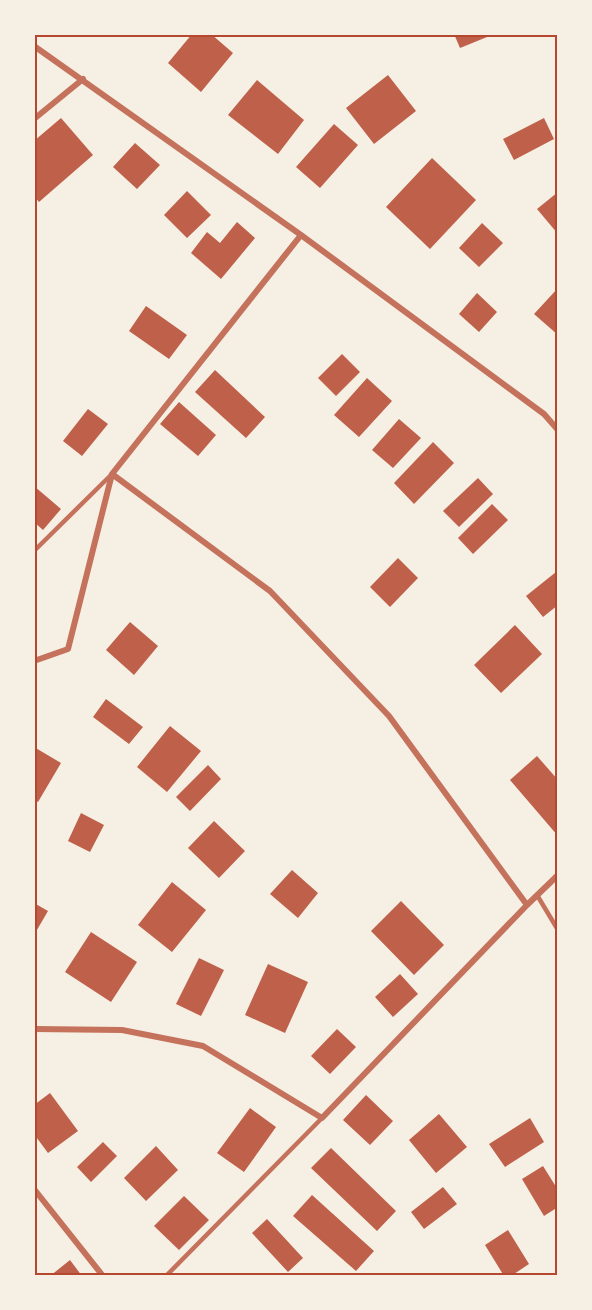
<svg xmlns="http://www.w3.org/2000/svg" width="592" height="1310" font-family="'Libre Baskerville',serif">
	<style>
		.building { fill: #bf614a }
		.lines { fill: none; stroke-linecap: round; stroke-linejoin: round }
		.service { stroke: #c5725c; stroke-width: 4.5 }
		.minor { stroke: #c5725c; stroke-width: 6 }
		.neatline { fill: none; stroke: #b5482f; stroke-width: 2 }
	</style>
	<rect width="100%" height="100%" fill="#f6efe4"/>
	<!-- building -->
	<path class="building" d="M192 34H211L233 53 201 92 168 63Z
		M454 34H492V35L460 48Z
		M388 75 416 111 374 144 346 108Z
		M257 80 304 120 278 154 228 115Z
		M61 118 93 155 39 202 34 196V141Z
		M544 118 554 139 514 160 503 139Z
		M334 124 358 145 320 188 296 167Z
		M135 143 160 165 137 189 113 167Z
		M432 158 476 200 430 249 386 207Z
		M187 191 211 215 187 238 164 215Z
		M558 192V234L537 209Z
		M237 222 255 238 221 279 191 253 207 232 220 243Z
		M482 223 503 243 479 267 459 248Z
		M558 288V335L534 314Z
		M477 293 497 312 479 332 459 314Z
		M146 306 187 335 169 359 129 331Z
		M342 354 360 372 336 396 318 378Z
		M215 370 265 417 246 438 195 392Z
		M367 378 392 401 359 437 334 415Z
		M179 402 216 435 198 456 160 424Z
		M88 409 108 424 82 456 63 441Z
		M399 419 421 438 393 468 372 450Z
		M433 442 454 463 414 504 394 483Z
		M478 478 493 494 459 527 443 511Z
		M34 486 61 509 43 530 34 522Z
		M492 504 508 520 473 554 458 538Z
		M398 558 418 578 390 607 370 587Z
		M556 572 558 605 543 617 526 596Z
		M130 622 158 646 134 675 106 650Z
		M515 625 542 654 501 693 474 665Z
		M106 699 143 727 129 744 93 717Z
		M170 726 201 751 167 792 137 767Z
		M34 747 61 763 38 802 34 800Z
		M537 756 558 780V836L510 780Z
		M208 765 221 779 190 811 176 797Z
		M81 813 104 825 90 852 68 841Z
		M214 821 245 851 219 878 188 848Z
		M292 870 318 893 298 918 270 894Z
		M172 882 206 910 172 952 138 925Z
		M401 901 444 945 414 975 371 931Z
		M34 903 48 911 34 935Z
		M91 932 137 962 111 1002 65 972Z
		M199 958 224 970 201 1016 176 1004Z
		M268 964 308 982 285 1033 245 1015Z
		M400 974 418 994 393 1017 375 997Z
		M337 1029 356 1047 330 1074 311 1056Z
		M50 1093 78 1131 48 1153 34 1134V1105Z
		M366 1095 393 1121 370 1145 343 1120Z
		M250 1108 276 1127 244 1172 217 1153Z
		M439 1114 467 1147 436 1173 409 1140Z
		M530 1118 544 1142 505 1167 489 1144Z
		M103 1142 117 1156 91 1182 77 1167Z
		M156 1146 178 1170 146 1201 124 1178Z
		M331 1148 396 1211 377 1231 311 1168Z
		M543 1166 558 1190V1207L544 1216 522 1179Z
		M443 1187 457 1204 424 1229 411 1212Z
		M312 1195 374 1251 356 1271 293 1216Z
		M184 1196 209 1220 179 1250 154 1226Z
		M267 1219 303 1258 288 1272 252 1233Z
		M508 1230 529 1264 511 1276H504L485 1245Z
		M70 1260 82 1276H50Z"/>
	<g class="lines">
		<!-- service -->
		<path class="service" d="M34 551 111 475
			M537 895 558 930
			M166 1276 322 1118"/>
		<!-- minor -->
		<path class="minor" d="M34 46 301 235 544 414 558 430
			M34 119 83 79
			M112 474 270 591 389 716 527 905
			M34 661 68 649 112 474 301 235
			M34 1029 122 1030 203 1046 322 1118 527 905 558 875
			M34 1189 103 1276"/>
	</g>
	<!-- border -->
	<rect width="592" height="1310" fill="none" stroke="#f6efe4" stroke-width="72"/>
	<rect x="36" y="36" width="520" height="1238" class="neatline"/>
</svg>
